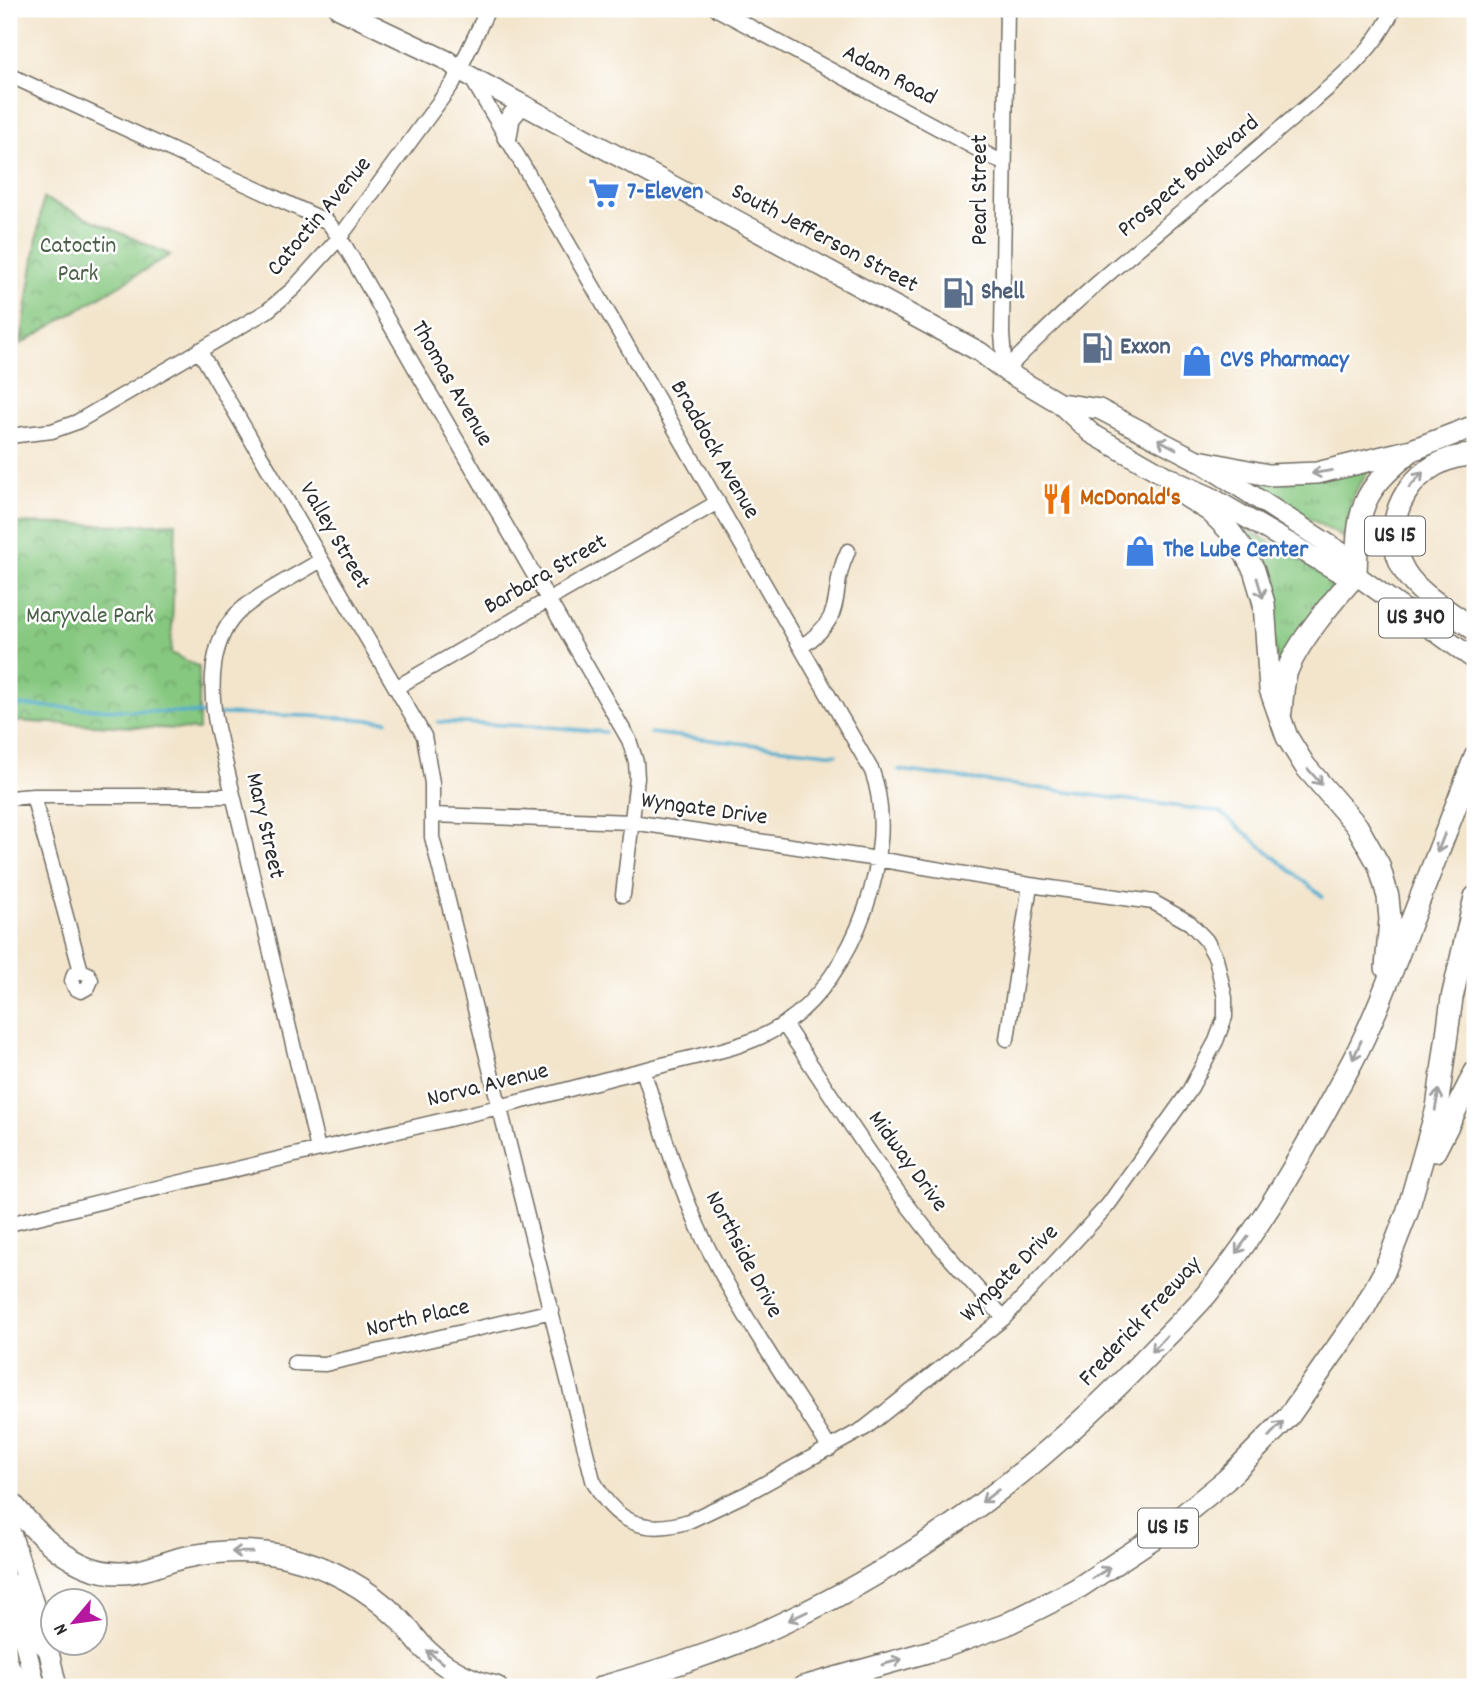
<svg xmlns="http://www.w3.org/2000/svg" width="1484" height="1696" font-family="Dekko,sans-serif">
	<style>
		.grass { fill: url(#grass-tufts); stroke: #587a56; stroke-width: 2 }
		.park { fill: url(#park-crowns); stroke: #587a56; stroke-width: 2 }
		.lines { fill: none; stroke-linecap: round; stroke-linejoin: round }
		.stream { stroke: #4eabcd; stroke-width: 3.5 }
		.minor-casing { stroke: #716c63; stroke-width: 17 }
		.major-casing { stroke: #716c63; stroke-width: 22 }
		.highway-casing { stroke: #716c63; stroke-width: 24 }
		.minor { stroke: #fff; stroke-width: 14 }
		.major { stroke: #fff; stroke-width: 19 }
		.highway { stroke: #fff; stroke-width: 21 }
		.oneway { stroke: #a0a0a0 }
		.labels { text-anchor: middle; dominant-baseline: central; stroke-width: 5; stroke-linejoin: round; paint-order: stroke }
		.shield { fill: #fff; stroke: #6b6b6b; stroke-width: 2 }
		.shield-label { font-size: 23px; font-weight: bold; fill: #2b2b2b }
		.street-label { font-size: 24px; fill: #2b2b2b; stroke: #fff }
		.shop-label { font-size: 24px; font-weight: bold; fill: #366cbe; stroke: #fff; text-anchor: start }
		.park-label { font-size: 24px; fill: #4b6249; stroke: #fff }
		.service-label { font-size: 24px; font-weight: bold; fill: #4e5e75; stroke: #fff; text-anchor: start }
		.food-label { font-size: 24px; font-weight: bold; fill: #c56008; stroke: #fff; text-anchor: start }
	</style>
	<defs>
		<pattern id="grass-tufts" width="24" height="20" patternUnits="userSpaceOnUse" patternTransform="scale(1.75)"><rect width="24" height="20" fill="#86c880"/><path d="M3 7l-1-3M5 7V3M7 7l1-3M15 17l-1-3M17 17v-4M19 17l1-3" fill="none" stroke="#6ea369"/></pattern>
		<pattern id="park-crowns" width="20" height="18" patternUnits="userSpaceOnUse" patternTransform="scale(1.75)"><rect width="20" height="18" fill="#86c880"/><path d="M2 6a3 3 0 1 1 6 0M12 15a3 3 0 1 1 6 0" fill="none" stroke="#6ea369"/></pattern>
	</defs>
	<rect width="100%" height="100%" fill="#fff"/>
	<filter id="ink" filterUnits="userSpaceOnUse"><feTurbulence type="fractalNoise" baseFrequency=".0143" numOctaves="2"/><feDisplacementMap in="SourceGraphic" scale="14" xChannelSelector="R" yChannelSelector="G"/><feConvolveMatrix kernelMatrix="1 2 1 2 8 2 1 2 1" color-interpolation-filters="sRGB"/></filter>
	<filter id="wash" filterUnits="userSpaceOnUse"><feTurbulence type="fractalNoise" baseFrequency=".00686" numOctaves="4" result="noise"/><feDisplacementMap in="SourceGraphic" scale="28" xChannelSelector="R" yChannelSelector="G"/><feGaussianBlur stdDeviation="1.57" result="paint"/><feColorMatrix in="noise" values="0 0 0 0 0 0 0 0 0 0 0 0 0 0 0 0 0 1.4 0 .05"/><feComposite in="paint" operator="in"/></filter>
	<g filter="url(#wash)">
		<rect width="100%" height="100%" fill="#f3e5cc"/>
		<!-- grass -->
		<path class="grass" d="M1369 470 1353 496 1344 538 1241 480Z
			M1231 521 1291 554 1335 583 1280 672 1274 644Z"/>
		<!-- park -->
		<path class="park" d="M43 198 170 255 21 344Z
			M9 523 126 525 176 523 171 653 199 667V730L9 721Z"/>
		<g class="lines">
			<!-- stream -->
			<path class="stream" d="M9 705 210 714
				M218 714 309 716 387 721
				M438 722 549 727 605 732
				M650 733 836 754
				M899 770 1220 812 1323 897"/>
		</g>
	</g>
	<g filter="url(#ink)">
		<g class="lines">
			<defs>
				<path id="minor" d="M717 9 1003 163
					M9 75 328 222 345 246 629 740 636 762 637 778 623 895
					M199 350 424 736 432 783V837L593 1480C614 1521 643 1536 689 1521L746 1494 865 1428 1004 1318 1108 1205 1188 1093 1216 1041 1225 1017V998L1216 958 1206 940 1190 923 1153 902 1030 885 877 859 632 822 432 815
					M1005 371C1087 284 1191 208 1281 128 1318 96 1375 55 1393 9
					M1005 371 1002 334 1007 9
					M9 436 52 431 77 422 267 311 293 289 340 237 453 83 488 9
					M801 647C851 613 827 595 848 551
					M397 687 718 502
					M33 796 81 971 88 974 91 980 88 987 81 991 75 988 72 981 74 974 81 971
					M9 798 33 796H233
					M784 1024C834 1099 882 1176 939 1245 960 1270 982 1294 1004 1318
					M1007 1039 1030 885
					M643 1070C660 1123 676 1176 698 1227 732 1302 786 1378 830 1449
					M318 1149 217 728C209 689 209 637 242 609 262 592 298 575 321 560
					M9 1224C111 1199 214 1174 316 1150 409 1128 501 1108 592 1083 622 1075 652 1068 682 1060 717 1052 754 1044 784 1024 854 978 901 849 872 771L527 172 470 76
					M294 1363 325 1364 552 1311"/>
				<path id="major" d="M339 9 448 61 459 70 980 352 1005 371 1059 403 1091 433 1173 480 1209 496 1337 571 1356 575 1475 660
					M507 137 510 118 522 104
					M1059 403 1099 409 1199 461 1350 558 1356 575
					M9 1527 48 1648 57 1687
					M9 1583 36 1687"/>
				<path id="highway" d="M1475 455C1416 455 1373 518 1405 572 1420 596 1453 613 1475 630
					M1199 461 1268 475 1317 473 1412 450 1475 426
					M1173 480 1186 496 1210 511 1228 529 1242 548 1254 570 1264 603 1270 689 1287 737 1305 766 1357 826 1379 865 1388 897 1390 919 1386 968
					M1281 712C1282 700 1283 685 1286 674 1296 644 1335 598 1356 575 1358 507 1359 494 1412 450
					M1435 1151 1475 1072
					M9 1500C37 1534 73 1574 121 1573 143 1573 162 1563 182 1558 217 1550 253 1549 288 1557 330 1567 367 1588 398 1618 407 1627 414 1637 422 1646 441 1666 469 1681 496 1687
					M9 1608 48 1648
					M9 1667 20 1687
					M602 1687C664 1669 727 1650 785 1622 925 1557 1049 1460 1155 1348 1172 1331 1190 1313 1206 1295 1264 1225 1309 1142 1352 1062 1374 1020 1390 976 1407 932 1430 874 1452 815 1475 757
					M803 1687 938 1649 1005 1625 1075 1590 1160 1534 1226 1480 1289 1416 1362 1312 1384 1272 1407 1213 1437 1108 1452 998 1475 897"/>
			</defs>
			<!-- minor casing -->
			<use href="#minor" class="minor-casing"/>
			<!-- major casing -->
			<use href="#major" class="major-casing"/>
			<!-- highway casing -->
			<use href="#highway" class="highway-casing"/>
			<!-- minor -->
			<use href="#minor" class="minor"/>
			<!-- major -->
			<use href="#major" class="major"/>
			<!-- highway -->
			<use href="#highway" class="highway"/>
		</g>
		<!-- one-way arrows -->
		<defs><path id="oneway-shaft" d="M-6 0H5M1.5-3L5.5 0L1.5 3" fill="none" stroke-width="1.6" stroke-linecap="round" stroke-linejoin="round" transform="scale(1.75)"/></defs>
		<g class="oneway">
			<use href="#oneway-shaft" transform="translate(1167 444) rotate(-152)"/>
			<use href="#oneway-shaft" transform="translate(1322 472) rotate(171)"/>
			<use href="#oneway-shaft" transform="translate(1416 480) rotate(-47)"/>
			<use href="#oneway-shaft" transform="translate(1260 588) rotate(73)"/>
			<use href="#oneway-shaft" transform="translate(1315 777) rotate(49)"/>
			<use href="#oneway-shaft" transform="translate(1441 843) rotate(111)"/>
			<use href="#oneway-shaft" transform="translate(1357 1050) rotate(114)"/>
			<use href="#oneway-shaft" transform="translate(1437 1100) rotate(-80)"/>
			<use href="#oneway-shaft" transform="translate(1242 1245) rotate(126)"/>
			<use href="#oneway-shaft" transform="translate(1159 1344) rotate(133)"/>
			<use href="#oneway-shaft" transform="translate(1276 1429) rotate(-46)"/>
			<use href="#oneway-shaft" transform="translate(990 1496) rotate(143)"/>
			<use href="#oneway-shaft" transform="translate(242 1552) rotate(-179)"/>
			<use href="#oneway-shaft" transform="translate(1101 1573) rotate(-33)"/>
			<use href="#oneway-shaft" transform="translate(798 1616) rotate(154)"/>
			<use href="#oneway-shaft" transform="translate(435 1657) rotate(-141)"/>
			<use href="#oneway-shaft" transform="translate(892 1662) rotate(-16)"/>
		</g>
	</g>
	<!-- icons -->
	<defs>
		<symbol id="supermarket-bare" viewBox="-9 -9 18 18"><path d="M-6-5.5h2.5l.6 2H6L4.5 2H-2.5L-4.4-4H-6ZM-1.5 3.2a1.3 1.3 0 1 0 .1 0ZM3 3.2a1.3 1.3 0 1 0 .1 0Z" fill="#3f7fe0" stroke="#fff" stroke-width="2.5" paint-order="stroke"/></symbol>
		<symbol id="fuel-bare" viewBox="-9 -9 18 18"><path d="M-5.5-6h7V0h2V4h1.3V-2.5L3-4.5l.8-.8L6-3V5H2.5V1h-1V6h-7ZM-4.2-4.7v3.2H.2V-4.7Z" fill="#5c6f8a" stroke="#fff" stroke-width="2.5" paint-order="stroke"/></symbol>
		<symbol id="shop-bare" viewBox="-9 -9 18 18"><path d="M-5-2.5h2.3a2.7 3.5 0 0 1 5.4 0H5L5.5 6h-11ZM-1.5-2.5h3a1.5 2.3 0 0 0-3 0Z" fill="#3f7fe0" stroke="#fff" stroke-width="2.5" paint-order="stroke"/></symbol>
		<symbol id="restaurant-bare" viewBox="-9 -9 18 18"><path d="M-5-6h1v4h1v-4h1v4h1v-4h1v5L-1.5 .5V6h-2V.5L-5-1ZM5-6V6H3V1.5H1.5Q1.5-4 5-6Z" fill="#e8710a" stroke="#fff" stroke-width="2.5" paint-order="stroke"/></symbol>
	</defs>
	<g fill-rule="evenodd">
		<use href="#supermarket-bare" x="582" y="171" width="44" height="44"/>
		<use href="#fuel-bare" x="936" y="271" width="44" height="44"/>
		<use href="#fuel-bare" x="1075" y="326" width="44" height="44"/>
		<use href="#shop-bare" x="1175" y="339" width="44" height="44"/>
		<use href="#restaurant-bare" x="1035" y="477" width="44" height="44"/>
		<use href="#shop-bare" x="1118" y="529" width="44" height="44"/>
	</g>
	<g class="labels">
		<!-- shield labels -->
		<g class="shield">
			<rect x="1365" y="516.5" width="60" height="39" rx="5"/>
			<rect x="1379" y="598.5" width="74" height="39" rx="5"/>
			<rect x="1138" y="1508.5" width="60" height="39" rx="5"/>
		</g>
		<g class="shield-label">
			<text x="1395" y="536">US 15</text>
			<text x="1416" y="618">US 340</text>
			<text x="1168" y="1528">US 15</text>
		</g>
		<!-- street labels -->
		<g class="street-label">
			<text transform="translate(889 76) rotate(28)">Adam Road</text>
			<text transform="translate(1189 177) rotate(-40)">Prospect Boulevard</text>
			<text transform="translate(981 190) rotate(-90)">Pearl Street</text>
			<text transform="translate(320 217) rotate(-50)">Catoctin Avenue</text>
			<text transform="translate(824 239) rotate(28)">South Jefferson Street</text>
			<text transform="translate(451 384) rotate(60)">Thomas Avenue</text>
			<text transform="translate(714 450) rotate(60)">Braddock Avenue</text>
			<text transform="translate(334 536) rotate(60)">Valley Street</text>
			<text transform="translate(546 575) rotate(-30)">Barbara Street</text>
			<text transform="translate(704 810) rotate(8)">Wyngate Drive</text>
			<text transform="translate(264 826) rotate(77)">Mary Street</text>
			<text transform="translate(488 1086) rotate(-14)">Norva Avenue</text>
			<text transform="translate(907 1162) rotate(54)">Midway Drive</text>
			<text transform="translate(743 1255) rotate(62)">Northside Drive</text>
			<text transform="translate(1010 1274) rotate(-45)">Wyngate Drive</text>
			<text transform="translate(418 1319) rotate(-13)">North Place</text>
			<text transform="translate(1141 1322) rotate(-47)">Frederick Freeway</text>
		</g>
		<!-- shop labels -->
		<g class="shop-label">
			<text x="627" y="193">7-Eleven</text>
			<text x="1220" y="361">CVS Pharmacy</text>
			<text x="1163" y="551">The Lube Center</text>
		</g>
		<!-- park labels -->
		<g class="park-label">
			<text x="78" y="247">Catoctin<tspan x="78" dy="28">Park</tspan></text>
			<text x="90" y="617">Maryvale Park</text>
		</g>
		<!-- service labels -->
		<g class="service-label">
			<text x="981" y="293">Shell</text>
			<text x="1120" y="348">Exxon</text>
		</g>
		<!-- food labels -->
		<g class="food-label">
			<text x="1080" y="499">McDonald's</text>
		</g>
	</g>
	<!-- margin -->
	<rect width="1484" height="1696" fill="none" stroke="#fff" stroke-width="35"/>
	<!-- north arrow -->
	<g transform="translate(74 1622) rotate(241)"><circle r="33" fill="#ffffff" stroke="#aaaaaa" stroke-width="2"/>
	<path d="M0-5L12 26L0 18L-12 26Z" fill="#b5179e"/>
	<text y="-10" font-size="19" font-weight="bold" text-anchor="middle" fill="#2b2b2b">N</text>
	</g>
</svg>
